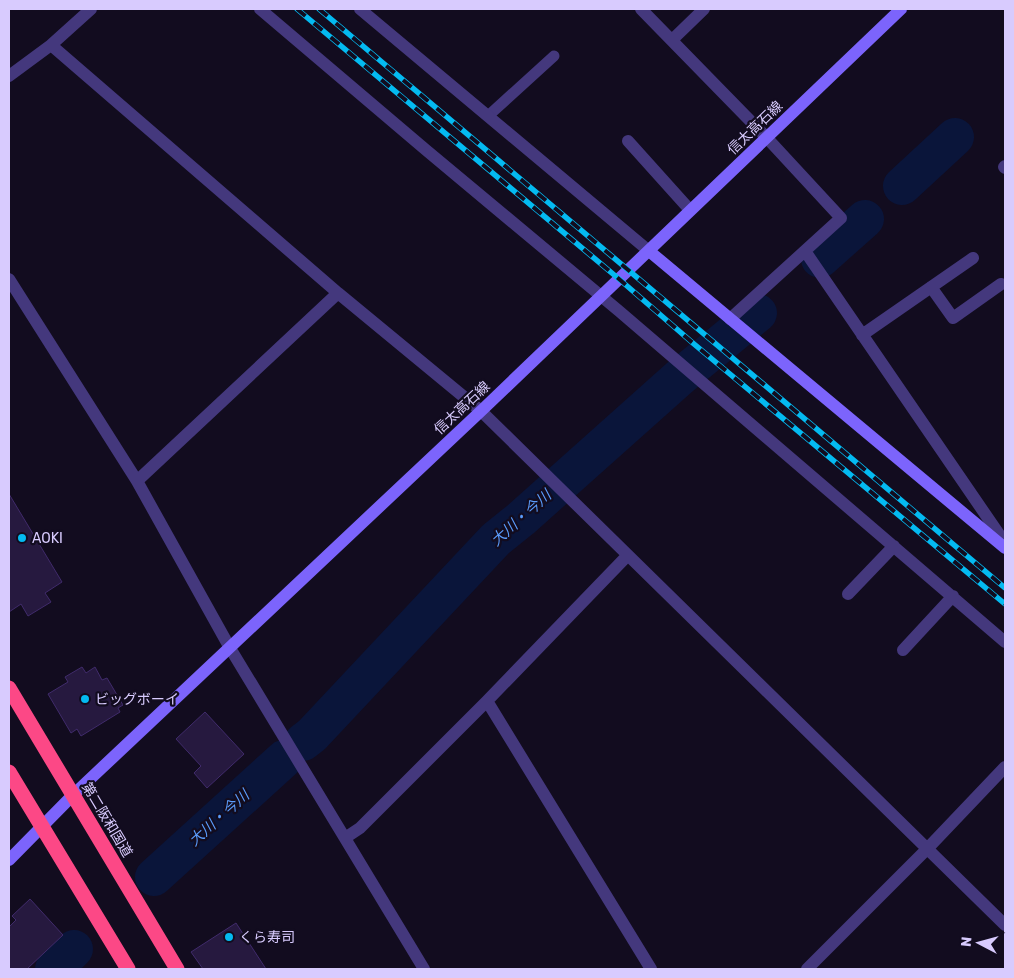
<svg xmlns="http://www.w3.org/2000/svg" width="1014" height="978" font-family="Rubik,'Noto Sans JP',sans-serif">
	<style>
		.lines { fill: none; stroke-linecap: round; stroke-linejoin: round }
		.river { stroke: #0a153a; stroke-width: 38 }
		.building { fill: #26193f; stroke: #402b6b }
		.lane { stroke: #44387d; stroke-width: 11 }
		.street { stroke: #44387d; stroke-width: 12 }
		.secondary { stroke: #7c64fc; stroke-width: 12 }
		.highway { stroke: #fc4886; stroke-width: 15 }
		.rail-casing { stroke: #04baf1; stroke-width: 5.5 }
		.rail { stroke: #120c1f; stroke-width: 4; stroke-dasharray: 11; stroke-linecap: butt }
		.poi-dot { fill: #04baf1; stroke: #120c1f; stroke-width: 2 }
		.labels { text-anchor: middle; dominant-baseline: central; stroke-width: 4.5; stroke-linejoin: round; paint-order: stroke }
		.street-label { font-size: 14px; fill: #d8cbfe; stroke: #120c1f }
		.poi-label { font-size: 14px; fill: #d8cbfe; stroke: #120c1f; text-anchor: start }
		.water-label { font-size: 15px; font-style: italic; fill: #5b9cfc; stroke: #120c1f }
	</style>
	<rect width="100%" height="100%" fill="#120c1f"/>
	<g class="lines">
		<!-- river -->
		<path class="river" d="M902 186 955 137
			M820 259 865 219
			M303 742 312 735 496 539 521 519 680 377 758 313
			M154 877 284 759
			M54 969 74 949"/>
	</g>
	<!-- building -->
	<path class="building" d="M9 494 62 582 45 593 51 602 28 616 21 604 9 612Z
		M82 667 86 673 95 667 102 680 107 678 123 705 118 708 120 712 81 736 77 729 71 733 48 694 68 682 65 677Z
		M205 712 244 754 207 788 194 773 201 766 176 739Z
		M30 899 63 935 27 969H9V927L16 920 12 916Z
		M236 923 266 969H203L191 952Z"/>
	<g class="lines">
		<!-- lane -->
		<path class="lane" d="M488 116 554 56"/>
		<!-- street -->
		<path class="street" d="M260 9 426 150 619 311 1005 642
			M360 9 649 251
			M641 9 767 138 841 218 730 319
			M672 40 704 9
			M51 45 338 293 481 411 1005 925
			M9 76 51 45 91 9
			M628 141 690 210
			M1005 166 1004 167 1005 168
			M805 251 1005 543
			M9 279 137 481 230 648 424 969
			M931 287 953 318 1001 284
			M862 335 973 258
			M137 481 338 293
			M848 594 894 546
			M903 650 953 596
			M487 701 651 969
			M345 838 360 828 487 701 628 555
			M807 969 927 849 1005 767"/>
		<!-- secondary -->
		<path class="secondary" d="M649 251 1005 548
			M9 860 73 795 481 411 901 9"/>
		<!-- highway -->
		<path class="highway" d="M9 688 177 969
			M9 772 128 969"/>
		<defs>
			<path id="rail" d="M297 9 619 279 694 344 1005 604
				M319 9 1005 588"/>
		</defs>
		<!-- rail casing -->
		<use href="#rail" class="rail-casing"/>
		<!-- rail -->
		<use href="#rail" class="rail"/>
	</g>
	<!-- markers -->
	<g class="poi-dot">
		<circle cx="22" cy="538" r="5"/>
		<circle cx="85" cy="699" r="5"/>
		<circle cx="229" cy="937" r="5"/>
	</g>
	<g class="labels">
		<!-- street labels -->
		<g class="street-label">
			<text transform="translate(755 128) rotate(-44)">信太高石線</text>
			<text transform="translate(462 408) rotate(-43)">信太高石線</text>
			<text transform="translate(107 820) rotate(59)">第二阪和国道</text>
		</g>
		<!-- poi labels -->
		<g class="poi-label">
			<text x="32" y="538">AOKI</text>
			<text x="95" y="699">ビッグボーイ</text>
			<text x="239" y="937">くら寿司</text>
		</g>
		<!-- water labels -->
		<g class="water-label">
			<text transform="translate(521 518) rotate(-42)">大川・今川</text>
			<text transform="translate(219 818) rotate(-42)">大川・今川</text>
		</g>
	</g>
	<!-- border -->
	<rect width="1014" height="978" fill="none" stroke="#d8cbfe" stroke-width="20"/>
	<!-- north arrow -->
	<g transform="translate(979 943) rotate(276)" stroke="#120c1f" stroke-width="4" paint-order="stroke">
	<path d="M0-4L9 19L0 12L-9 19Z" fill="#d8cbfe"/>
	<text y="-8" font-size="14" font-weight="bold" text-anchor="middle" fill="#d8cbfe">N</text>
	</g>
</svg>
